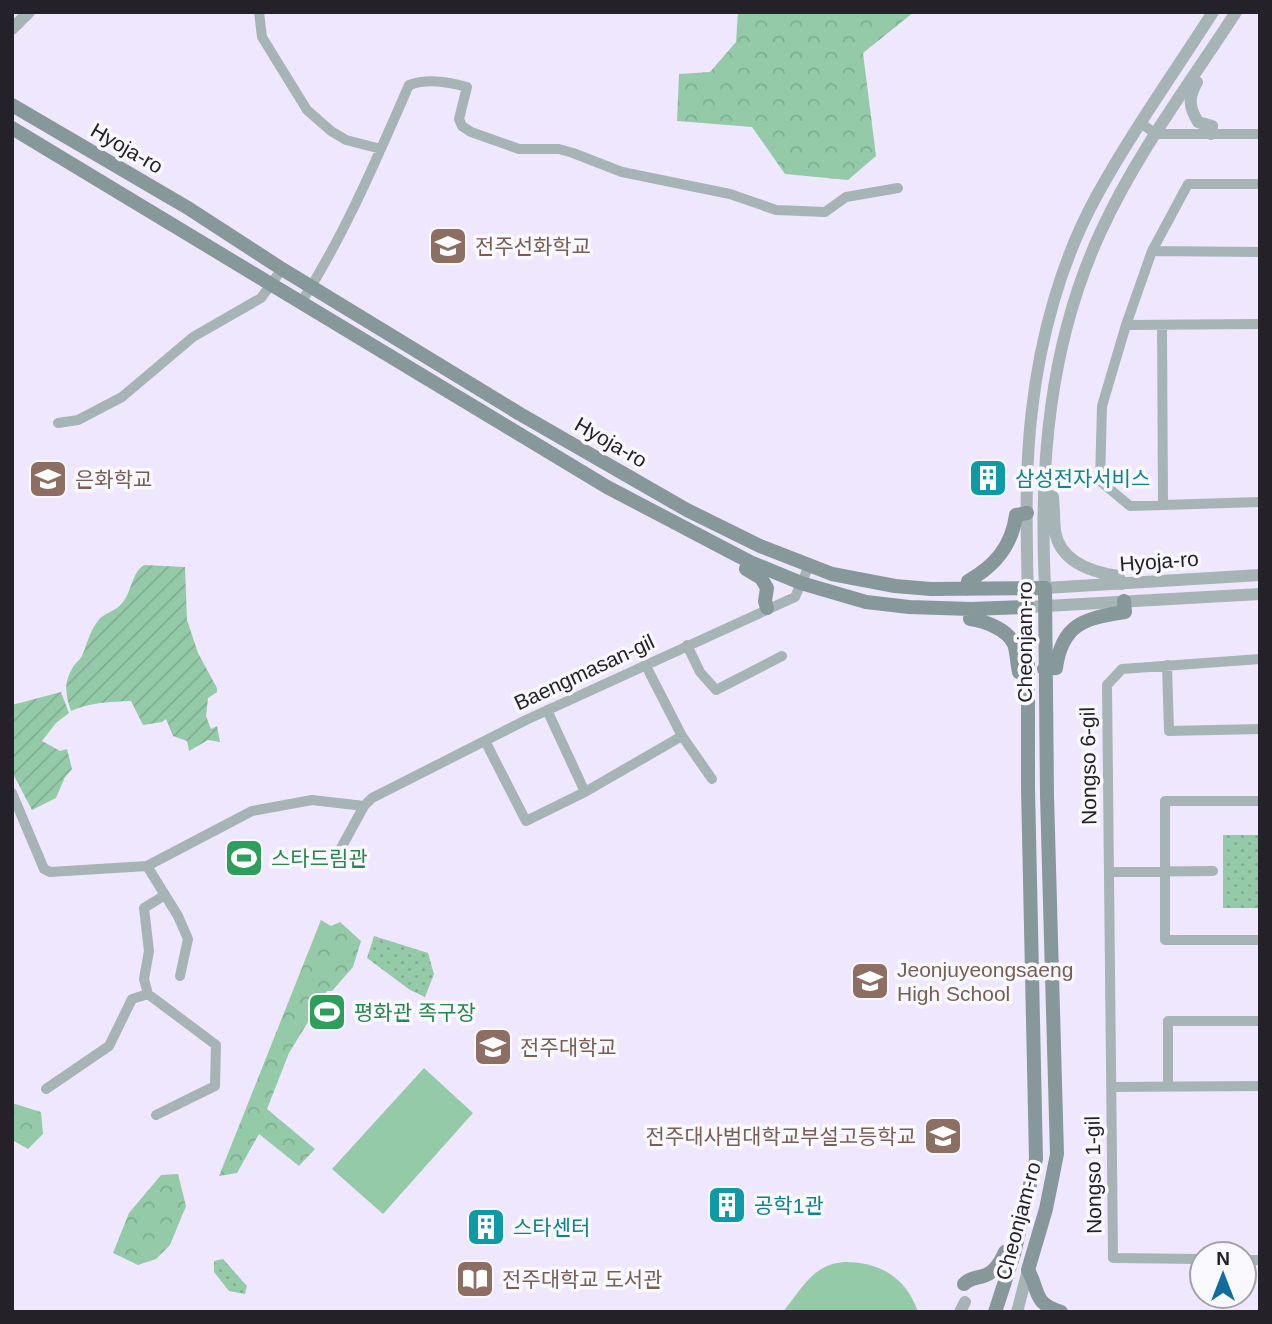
<svg xmlns="http://www.w3.org/2000/svg" width="1272" height="1324" font-family="Arial,'Noto Sans KR',sans-serif">
	<style>
		.grass { fill: #95caa9 }
		.forest { fill: url(#forest-crowns) }
		.park { fill: url(#park-dots) }
		.garden { fill: url(#garden-furrows) }
		.lines { fill: none; stroke-linecap: round; stroke-linejoin: round }
		.minor { stroke: #a7b4b5; stroke-width: 10 }
		.tertiary { stroke: #a7b4b5; stroke-width: 12 }
		.secondary { stroke: #86989a; stroke-width: 14 }
		.labels { text-anchor: middle; dominant-baseline: central; stroke-width: 7; stroke-linejoin: round; paint-order: stroke }
		.street-label { font-size: 21px; fill: #242129; stroke: #f9f8fc }
		.education-label { font-size: 21px; fill: #785e54; stroke: #f9f8fc; text-anchor: start }
		.culture-label { font-size: 21px; fill: #0d838f; stroke: #f9f8fc; text-anchor: start }
		.leisure-label { font-size: 21px; fill: #27864d; stroke: #f9f8fc; text-anchor: start }
	</style>
	<defs>
		<pattern id="forest-crowns" width="20" height="18" patternUnits="userSpaceOnUse" patternTransform="scale(1.75)"><rect width="20" height="18" fill="#95caa9"/><path d="M2 6a3 3 0 1 1 6 0M12 15a3 3 0 1 1 6 0" fill="none" stroke="#80ad91"/></pattern>
		<pattern id="park-dots" width="8" height="8" patternUnits="userSpaceOnUse" patternTransform="scale(1.75)"><rect width="8" height="8" fill="#95caa9"/><path d="M2 2h.1M6 6h.1" fill="none" stroke="#80ad91" stroke-width="1.8" stroke-linecap="round"/></pattern>
		<pattern id="garden-furrows" width="10" height="10" patternUnits="userSpaceOnUse" patternTransform="scale(1.75)"><rect width="10" height="10" fill="#95caa9"/><path d="M-1 1l2-2M0 10L10 0M9 11l2-2" fill="none" stroke="#80ad91"/></pattern>
	</defs>
	<rect width="100%" height="100%" fill="#efe7fd"/>
	<!-- grass -->
	<path class="grass" d="M424 1068 473 1113 383 1214 332 1169Z
		M846 1262C881 1262 907 1279 918 1312H783C802 1288 814 1263 846 1262Z"/>
	<!-- forest -->
	<path class="forest" d="M738 12H914L863 53 876 156 848 180 785 174 752 127 677 121 679 74 710 72 736 42Z
		M321 920 331 926 340 922 361 941 353 967 332 991H327L289 1053 267 1109 315 1149 299 1166 259 1134 237 1173 219 1176Z
		M12 1103 41 1112 43 1134 28 1149 12 1140Z
		M178 1174 186 1206 170 1245 156 1259 138 1265 113 1253 129 1213 161 1175Z"/>
	<!-- park -->
	<path class="park" d="M1223 835H1260V908H1223Z
		M374 936 428 953 434 974 425 997 410 990 367 958Z
		M223 1259 247 1286 245 1294 229 1291 214 1272V1261Z"/>
	<!-- garden -->
	<path class="garden" d="M144 565 185 567 187 620 198 653 217 688V692L208 698 206 716 211 729 217 726 220 742 208 740 189 751 187 741 173 736 166 719 162 722 143 725 131 701C110 702 91 702 71 711 66 696 63 684 72 669 74 664 79 661 82 656 87 645 89 632 98 621 104 612 116 612 123 602 132 591 132 572 144 565Z
		M61 692 69 713 56 723 42 741 60 751 67 749 72 769 65 777 56 798 32 810 12 772V705Z"/>
	<g class="lines">
		<!-- minor -->
		<path class="minor" d="M259 12 262 37 307 110 331 131 346 140 381 149
			M1142 124 1156 134H1260
			M1260 184H1188L1152 251 1126 325 1102 406 1100 481 1130 506 1260 502
			M1152 251 1260 252
			M302 301C345 234 377 158 409 85 428 78 448 82 467 87L459 119 462 126 471 132 519 149H559L573 153 622 172 730 194 776 210 825 212 846 197 898 188
			M1126 325 1260 324
			M1162 325 1163 505
			M58 423 78 420 122 397 193 337 261 298 282 269
			M687 645 700 672 716 690 782 656
			M645 664 682 736
			M1167 665 1169 731 1260 729
			M547 710 585 792
			M485 741 526 821 585 792 682 736 712 779
			M12 793 44 869 50 872 147 866 252 811 312 800 364 806
			M1260 801H1165V940H1260
			M340 850 364 806 372 798 526 720 795 597 809 566
			M147 866 178 916 188 939 180 976
			M1109 872 1213 871
			M1168 1086V1021H1260
			M1111 1087 1260 1086
			M46 1089 109 1046 132 999 148 994
			M156 1115 215 1086 216 1045 148 994 144 979 149 951 144 908 165 895
			M1202 1259 1113 1258 1107 685 1122 669 1260 659
			M1244 1260H1260"/>
		<!-- tertiary -->
		<path class="tertiary" d="M1213 12C1174 73 1131 133 1096 197 1061 261 1040 338 1032 410 1024 475 1027 542 1028 607L1260 594
			M1236 12C1190 83 1137 153 1102 229 1049 342 1039 465 1045 588L1260 575
			M12 29 29 12
			M1197 82C1188 98 1189 107 1198 122L1212 126 1211 134
			M1044 493 1053 497C1054 508 1054 520 1055 531 1060 562 1091 572 1118 576L1122 584
			M960 1312 965 1302
			M1017 1312 1028 1270"/>
		<!-- secondary -->
		<path class="secondary" d="M12 105 188 208 282 269 520 414 687 510 760 546 832 574 895 586 931 589 1045 588 1047 795 1057 1154 1046 1209 1028 1270C1040 1291 1032 1303 1061 1312
			M12 128 607 487 750 562 801 583 866 602 909 607 971 609 1028 607V788L1036 1159 1014 1254 995 1312
			M749 563 746 569 761 578 767 588 765 601 767 608
			M967 589 968 581C995 566 1012 546 1016 515L1027 513
			M971 609 970 619C985 621 1007 629 1014 644 1017 652 1017 664 1019 672H1028
			M1044 669 1056 668C1062 623 1086 618 1125 612L1124 601
			M964 1284C972 1276 977 1279 986 1275 996 1271 1001 1261 1005 1252L1014 1254"/>
	</g>
	<!-- icons -->
	<defs>
		<symbol id="school-square" viewBox="-11 -11 22 22"><rect x="-9" y="-9" width="18" height="18" rx="4" fill="#8d6e63" stroke="#f9f8fc"/><path d="M0-5L7-2L0 1L-7-2ZM-4 1L0 2.5L4 1V4Q0 6-4 4Z" fill="#fff"/></symbol>
		<symbol id="building-square" viewBox="-11 -11 22 22"><rect x="-9" y="-9" width="18" height="18" rx="4" fill="#0f9aa8" stroke="#f9f8fc"/><path d="M-4-6H4V6H1V3H-1V6H-4ZM-2.5-4.3h1.7v1.8h-1.7ZM.8-4.3h1.7v1.8H.8ZM-2.5-1h1.7V.8h-1.7ZM.8-1h1.7V.8H.8Z" fill="#fff"/></symbol>
		<symbol id="stadium-square" viewBox="-11 -11 22 22"><rect x="-9" y="-9" width="18" height="18" rx="4" fill="#2e9e5b" stroke="#f9f8fc"/><path d="M0-5a6.5 5 0 1 0 0 10a6.5 5 0 1 0 0-10ZM-3.5-1.8h7v3.6h-7Z" fill="#fff"/></symbol>
		<symbol id="university-square" viewBox="-11 -11 22 22"><rect x="-9" y="-9" width="18" height="18" rx="4" fill="#8d6e63" stroke="#f9f8fc"/><path d="M0-5L7-2L0 1L-7-2ZM-4 1L0 2.5L4 1V4Q0 6-4 4Z" fill="#fff"/></symbol>
		<symbol id="library-square" viewBox="-11 -11 22 22"><rect x="-9" y="-9" width="18" height="18" rx="4" fill="#8d6e63" stroke="#f9f8fc"/><path d="M-6-4Q-3-5.5-.7-3.5V5Q-3 3-6 4ZM6-4Q3-5.5 .7-3.5V5Q3 3 6 4Z" fill="#fff"/></symbol>
	</defs>
	<g fill-rule="evenodd">
		<use href="#school-square" x="426" y="224" width="44" height="44"/>
		<use href="#building-square" x="966" y="456" width="44" height="44"/>
		<use href="#school-square" x="26" y="457" width="44" height="44"/>
		<use href="#stadium-square" x="222" y="836" width="44" height="44"/>
		<use href="#school-square" x="848" y="959" width="44" height="44"/>
		<use href="#stadium-square" x="305" y="990" width="44" height="44"/>
		<use href="#university-square" x="471" y="1025" width="44" height="44"/>
		<use href="#school-square" x="921" y="1114" width="44" height="44"/>
		<use href="#building-square" x="705" y="1183" width="44" height="44"/>
		<use href="#building-square" x="464" y="1205" width="44" height="44"/>
		<use href="#library-square" x="453" y="1257" width="44" height="44"/>
	</g>
	<g class="labels">
		<!-- street labels -->
		<g class="street-label">
			<text transform="translate(127 148) rotate(30)">Hyoja-ro</text>
			<text transform="translate(611 442) rotate(30)">Hyoja-ro</text>
			<text transform="translate(1159 561) rotate(-4)">Hyoja-ro</text>
			<text transform="translate(1024 642) rotate(-90)">Cheonjam-ro</text>
			<text transform="translate(584 672) rotate(-25)">Baengmasan-gil</text>
			<text transform="translate(1088 766) rotate(-91)">Nongso 6-gil</text>
			<text transform="translate(1093 1175) rotate(-91)">Nongso 1-gil</text>
			<text transform="translate(1018 1221) rotate(-75)">Cheonjam-ro</text>
		</g>
		<!-- education labels -->
		<g class="education-label">
			<text x="475" y="246">전주선화학교</text>
			<text x="75" y="479">은화학교</text>
			<text x="897" y="969">Jeonjuyeongsaeng<tspan x="897" dy="24">High School</tspan></text>
			<text x="520" y="1047">전주대학교</text>
			<text x="916" y="1136" text-anchor="end">전주대사범대학교부설고등학교</text>
			<text x="502" y="1279">전주대학교 도서관</text>
		</g>
		<!-- culture labels -->
		<g class="culture-label">
			<text x="1015" y="478">삼성전자서비스</text>
			<text x="754" y="1205">공학1관</text>
			<text x="513" y="1227">스타센터</text>
		</g>
		<!-- leisure labels -->
		<g class="leisure-label">
			<text x="271" y="858">스타드림관</text>
			<text x="354" y="1012">평화관 족구장</text>
		</g>
	</g>
	<!-- border -->
	<rect width="1272" height="1324" fill="none" stroke="#242129" stroke-width="28"/>
	<!-- north arrow -->
	<g transform="translate(1223 1275)"><circle r="33" fill="#f9f8fc" stroke="#a4a2a8" stroke-width="2"/>
	<path d="M0-5L12 26L0 18L-12 26Z" fill="#126d9c"/>
	<text y="-10" font-size="19" font-weight="bold" text-anchor="middle" fill="#242129">N</text>
	</g>
</svg>
